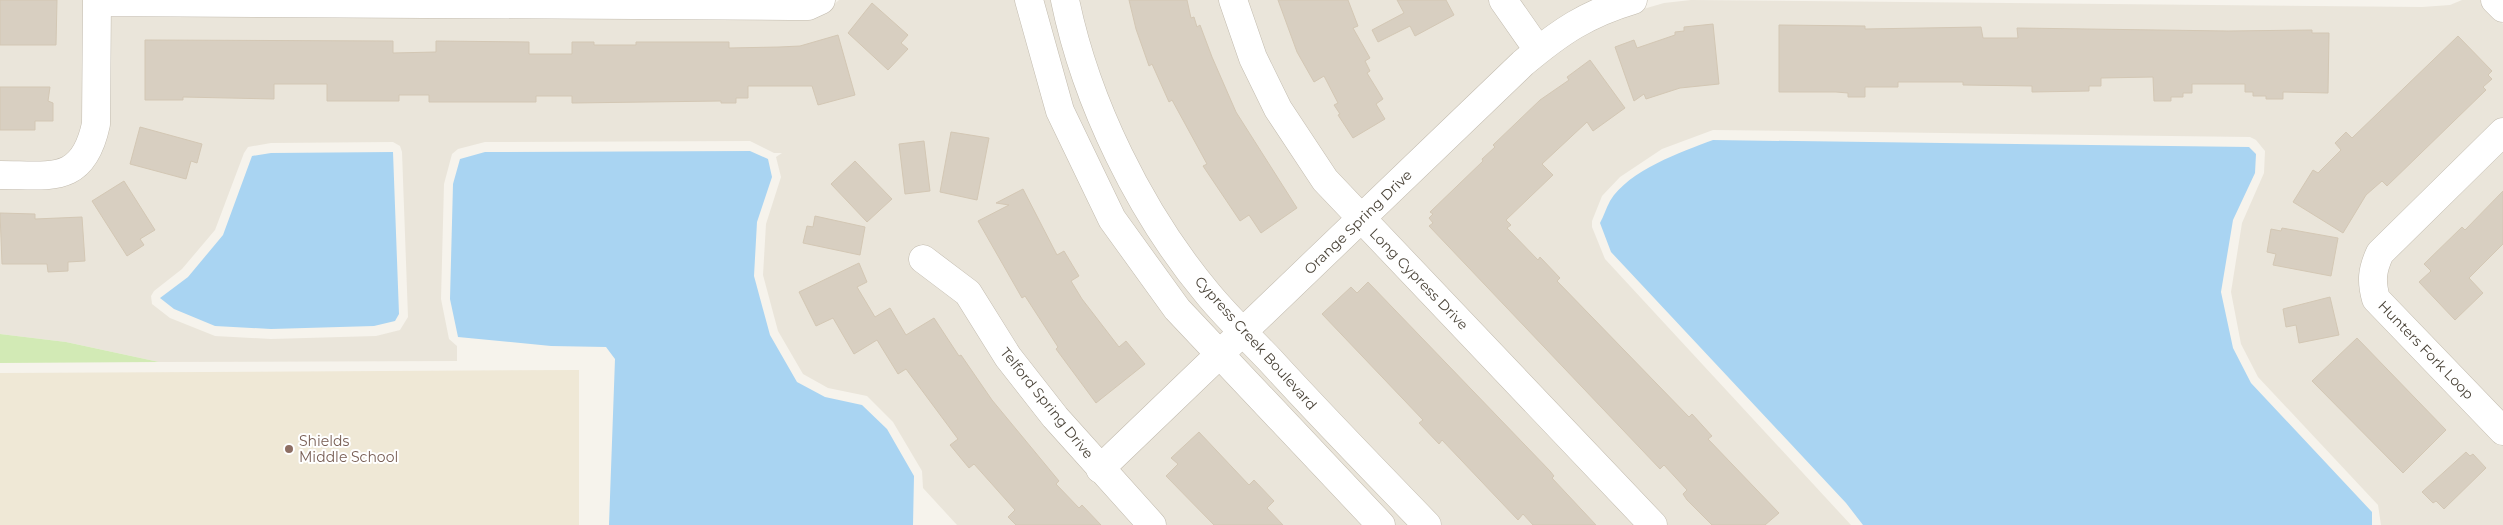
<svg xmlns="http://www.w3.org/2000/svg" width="2503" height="525" font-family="Montserrat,sans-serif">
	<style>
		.residential { fill: #eae5da; fill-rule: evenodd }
		.education { fill: #efe8d6 }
		.green { fill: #d2eab5 }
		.water { fill: #a9d4f2 }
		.building { fill: #d8cfc1; stroke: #d3c7b4 }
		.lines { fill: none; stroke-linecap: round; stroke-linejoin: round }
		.minor-casing { stroke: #c2bbae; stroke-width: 29 }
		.minor { stroke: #fff; stroke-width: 28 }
		.education-dot { fill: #8d6e63; stroke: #fff; stroke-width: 2 }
		.labels { text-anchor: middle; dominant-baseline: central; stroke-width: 4; stroke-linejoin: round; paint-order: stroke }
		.street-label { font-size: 14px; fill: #4b4439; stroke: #fff }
		.education-label { font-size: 14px; fill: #785e54; stroke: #fff; text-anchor: start }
	</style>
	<rect width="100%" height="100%" fill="#f6f3ec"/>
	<!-- residential -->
	<path class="residential" d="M0 0H86V123L76 150 59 163H0Z
		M839 0H1019L1031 51 1204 354 1101 453 1016 350 974 284 921 244 909 263 961 302 1137 525H957L923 488 922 471 893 422 867 396 828 388 803 374 778 331 763 275 766 224 781 177 776 157 782 153H774L750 141 485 142 458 149 452 154 444 184 441 299 449 339 457 346V361L159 362 66 342 0 334V187L82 176 107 13 826 11ZM393 142 400 146 402 152 408 317 400 330 376 336 271 339 215 336 170 318 152 304 151 296 154 291 182 269 215 230 244 153 248 147 271 143Z
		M1040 0H1054L1064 47 1228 331 1220 339 1185 302 1121 212 1070 107Z
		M1075 0H1222L1346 218 1243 316 1215 286 1168 220 1106 102Z
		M1244 0H1491L1523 48 1362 203 1332 172 1287 103 1263 54Z
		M1515 0H1595L1540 35Z
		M1691 0 2422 7 2450 5 2462 0H2480L2503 24V117L2373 244 2364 265 2503 443V525H2381L2378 505 2258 377 2241 344 2231 292 2242 223 2264 173 2265 151 2256 140 2250 137 1713 130 1662 149 1620 177 1602 196 1592 221V227L1605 259 1851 525H1668L1377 219 1530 72 1602 21 1664 3Z
		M2503 148V416L2385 293 2388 260Z
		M1361 234 1638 525H1442L1259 332Z
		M1243 347 1412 525H1395L1235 355Z
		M1219 370 1366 525H1167L1131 488 1115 470Z"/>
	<!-- education -->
	<path class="education" d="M579 370V525H0V373Z"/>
	<!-- green -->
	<path class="green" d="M0 334 66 342 159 362 0 363Z"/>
	<!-- water -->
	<path class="water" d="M1713 140 2249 147 2256 154 2255 173 2233 220 2221 292 2233 348 2251 383 2372 512V525H1863L1846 503 1611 252 1600 223C1604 216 1606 208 1610 201 1629 170 1681 152 1713 140Z
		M750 151 768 159 772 177 757 222 754 276 770 335 797 382 825 397 862 405 887 429 914 476 913 525H609L615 359 606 347 551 346 458 337 450 299 453 184 460 159 485 152Z
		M393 152 399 314 395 321 374 326 271 329 215 326 174 309 160 298 188 277 223 235 252 156 271 153Z"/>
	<!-- building -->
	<path class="building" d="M0 0H57L56 45H0Z
		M1129 0H1187L1191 18 1194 17 1197 27 1200 25 1212 57 1236 112 1297 208 1261 233 1249 215 1240 221 1203 166 1207 164 1172 100 1169 102 1152 64 1149 66 1136 29Z
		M1278 0H1348L1358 26 1353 28 1370 58 1365 61 1370 71 1367 73 1383 99 1376 104 1385 119 1353 138 1338 115 1340 114 1334 105 1338 103 1324 76 1314 82 1297 52Z
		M1397 0H1446L1454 15 1415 36 1410 26 1378 42 1372 30 1404 13Z
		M872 3 908 35 901 43 908 49 888 70 848 33Z
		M1713 24 1719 84 1680 88 1646 99 1644 94 1634 101 1615 47 1634 40 1637 48 1675 35V32L1684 31V27Z
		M1779 25 1865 26V29L1981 27 1983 38H2018L2017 28 2228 31 2312 30V33H2329L2328 93 2283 92V99H2266V96H2253V92H2245V84H2192V93H2183V97H2171V101H2154L2153 77 2101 78V86H2089V91L2032 92V86L1963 85V82H1898V87H1865V97H1848V93L1836 92H1779Z
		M838 35 855 95 818 105 812 86H748V98H736V103H721V101L572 103V96H536V102H429V95H399V101H327V84H274V99L183 97V100H145V40L393 41V53L436 52V41L529 42V54H572V42H594V45H636V42H729V48L779 47 800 46Z
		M2458 36 2492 71 2488 75 2492 79 2483 87 2486 90 2387 186 2382 181 2366 195 2343 233 2293 202 2313 170 2318 173 2341 150 2335 143 2346 132 2352 138Z
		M1590 60 1625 108 1593 131 1587 122 1542 164 1553 175 1506 220 1511 225 1507 228 1538 260 1540 257 1560 278 1557 281 1689 417 1692 414 1712 436 1708 439 1779 513 1765 525H1712L1687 500 1683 494 1687 490 1664 465 1660 469 1429 226 1433 223 1429 218 1433 214 1430 212 1483 161 1482 159 1495 147 1493 145 1540 100 1569 80 1567 77Z
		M0 87H50L48 101 53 103V121H35V130H0Z
		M140 127 202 144 197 163 191 161 186 179 130 164Z
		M951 132 989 138 977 200 940 192Z
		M924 141 930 191 905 194 899 144Z
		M855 161 892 199 867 222 831 184Z
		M124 181 155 230 140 239 144 245 127 256 92 201Z
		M1023 189 1057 255 1064 251 1079 276 1071 281 1082 299 1119 347 1126 341 1145 364 1096 403 1056 349 1058 347 1025 296 1022 298 978 221 1009 205 996 203Z
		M2503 191V244L2469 278 2483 293 2455 320 2419 282 2431 271 2424 264 2462 227 2465 230Z
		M0 213 35 214V219L82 217 85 261 68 262V271L48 272 47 264H2Z
		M815 216 865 227 860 255 803 243 807 226 813 227Z
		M2282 228 2338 238 2331 276 2273 265 2276 254 2267 252 2271 229 2281 231Z
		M859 263 867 282 857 287 875 317 890 308 906 335 934 318 959 356 961 355 992 400 1059 481 1056 484 1079 508 1082 505 1101 525H1016L1008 517 1015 510 974 464 969 468 950 445 958 439 906 369 898 374 877 340 854 354 833 318 816 326 799 292Z
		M1368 282 1550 471 1554 476 1552 478 1596 525H1533L1523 514 1518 520 1442 440 1439 444 1419 423 1423 420 1322 314 1351 287 1357 293Z
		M2330 297 2339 335 2299 343 2296 325 2286 327 2283 309Z
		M2357 338 2446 430 2403 473 2312 381Z
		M1199 432 1249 485 1254 480 1274 501 1267 508 1283 525H1214L1166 476 1178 464 1171 458Z
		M2466 452 2470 456 2473 454 2486 468 2444 509 2436 501 2433 503 2422 492Z"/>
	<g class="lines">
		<defs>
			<path id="minor" d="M1029 0 1060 111 1112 219 1177 309 1381 525
				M1065 0C1086 102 1140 213 1208 294 1227 317 1249 338 1270 360 1321 416 1374 470 1427 525
				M1233 0 1253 58 1278 109 1325 180 1653 525
				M1503 0 1538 50
				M2495 0 2503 8
				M97 2 791 6H808L821 0
				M2503 132 2380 253C2372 270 2371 281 2376 299L2503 431
				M0 175C51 175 83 185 96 124L97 0
				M923 259 968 293 1008 357 1055 417 1152 525
				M1100 469 1523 63C1560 32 1586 14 1633 0"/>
		</defs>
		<!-- minor casing -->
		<use href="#minor" class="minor-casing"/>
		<!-- minor -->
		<use href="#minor" class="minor"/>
	</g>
	<!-- markers -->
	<circle class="education-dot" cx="289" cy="449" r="5"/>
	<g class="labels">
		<!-- street labels -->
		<g class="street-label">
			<text transform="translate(1358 222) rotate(-44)">Orange Spring Drive</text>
			<text transform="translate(1419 279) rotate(46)">Long Cypress Drive</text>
			<text transform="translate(1256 343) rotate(48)">Cypress Creek Boulevard</text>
			<text transform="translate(2426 350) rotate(46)">Hunters Fork Loop</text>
			<text transform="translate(1047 403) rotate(51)">Telford Spring Drive</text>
		</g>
		<!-- education labels -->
		<g class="education-label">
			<text x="299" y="441">Shields<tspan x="299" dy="16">Middle School</tspan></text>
		</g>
	</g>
</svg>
